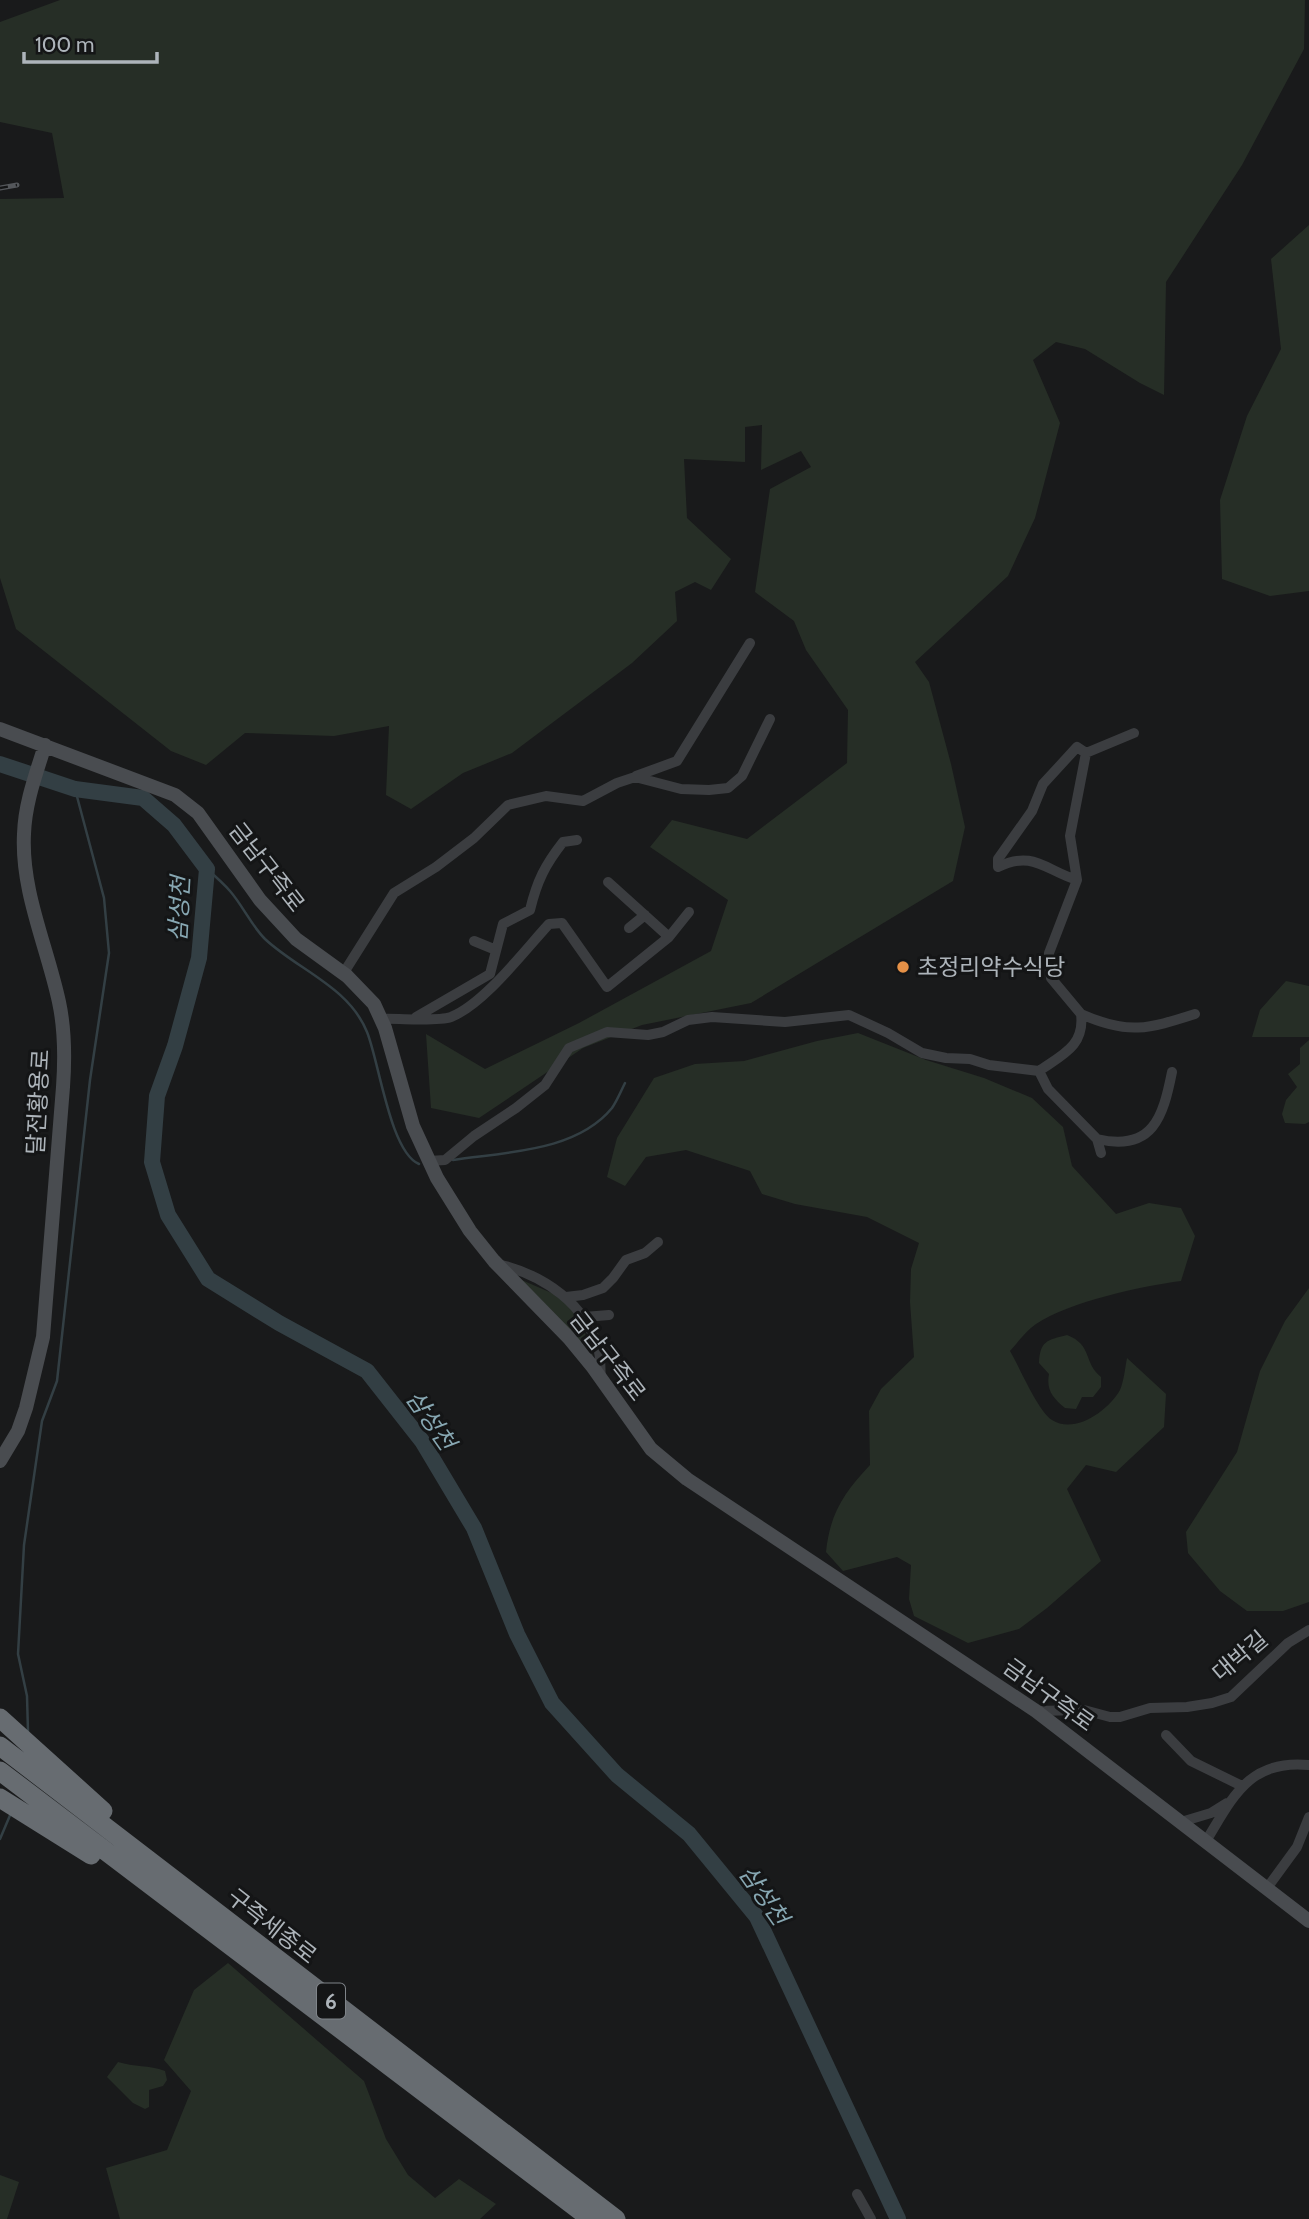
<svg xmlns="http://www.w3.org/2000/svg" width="1309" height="2219" font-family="Cabin,'Noto Sans KR',sans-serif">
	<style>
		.green { fill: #262e26 }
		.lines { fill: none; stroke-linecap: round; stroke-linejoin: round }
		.stream { stroke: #333f44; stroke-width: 2.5 }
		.river { stroke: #333f44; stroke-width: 16 }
		.street { stroke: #3b3d40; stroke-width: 10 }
		.secondary { stroke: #494c50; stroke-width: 14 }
		.highway { stroke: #676c71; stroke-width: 19 }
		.rail-casing { stroke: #54575b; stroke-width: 5 }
		.rail { stroke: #141516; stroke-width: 2.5; stroke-dasharray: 8; stroke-linecap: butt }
		.poi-dot { fill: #e69147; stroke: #141516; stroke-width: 2.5 }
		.labels { text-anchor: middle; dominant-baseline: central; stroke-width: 6; stroke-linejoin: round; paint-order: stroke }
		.shield { fill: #141516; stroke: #7f8489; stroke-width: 2 }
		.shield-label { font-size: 21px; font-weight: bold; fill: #adb4ba }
		.street-label { font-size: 23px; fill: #adb4ba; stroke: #141516 }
		.poi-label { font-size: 23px; fill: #adb4ba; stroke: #141516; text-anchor: start }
		.water-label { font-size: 24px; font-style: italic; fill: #87a7b2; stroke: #141516 }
	</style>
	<rect width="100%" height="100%" fill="#191a1b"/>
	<!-- green -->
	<path class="green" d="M60 0H1305L1304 49 1242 165 1166 282 1164 395 1140 383 1085 349 1056 342 1033 360 1060 423 1035 518 1008 576 915 662 929 682 951 764 965 827 953 881 751 1003 642 1025 583 1048 479 1118 431 1108 426 1034 485 1069 579 1023 711 951 728 900 650 847 672 820 747 839 847 763 848 710 806 650 794 621 755 592 770 489 811 467 801 451 761 470 762 425 745 427V462L684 459 687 518 731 559 711 590 695 582 675 592 677 621 632 663 512 753 463 773 411 809 386 795 389 726 334 736 245 733 206 765 171 751 16 629 0 578V199L64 198 52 133 0 122V22Z
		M1309 225V591L1270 596 1222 579 1220 500 1247 416 1281 349 1271 259Z
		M1286 981 1309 986V1037H1252L1260 1010Z
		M858 1033 926 1060 984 1078 1032 1098 1063 1127 1072 1166 1116 1214 1149 1203 1181 1208 1195 1236 1181 1281C1141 1286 1069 1302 1036 1324 1026 1331 1018 1342 1010 1351 1020 1368 1038 1411 1052 1420 1075 1435 1109 1410 1120 1390 1124 1381 1125 1368 1127 1358L1166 1394 1164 1427 1116 1472 1086 1465 1067 1489 1101 1561 1047 1608 1019 1629 968 1643 914 1616 909 1599 911 1565 897 1557 843 1571 826 1552C830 1513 844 1493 870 1465L869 1411 881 1389 914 1357 910 1302 911 1269 919 1243 867 1217 795 1204 762 1194 750 1171 686 1150 646 1157 625 1186 607 1177 617 1138 654 1078 695 1064 744 1061 817 1041Z
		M1309 1040V1122L1305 1124 1285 1123 1282 1114 1286 1100 1297 1087 1288 1074 1300 1064V1048Z
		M517 1278 561 1297 580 1319 593 1356Z
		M1309 1288V1602L1283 1611H1247L1220 1591 1188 1553 1186 1532 1237 1452 1260 1371 1285 1321Z
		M1067 1335C1093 1345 1083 1363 1101 1377V1387L1093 1397H1082L1076 1409 1065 1408C1053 1398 1046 1390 1049 1374L1039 1363C1040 1341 1047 1340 1067 1335Z
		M228 1963 364 2081 386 2139 408 2175 435 2198 459 2179 496 2204 480 2219H120L106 2168 167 2150 191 2091 164 2060 194 1990Z
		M118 2062C134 2067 149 2065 165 2071L167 2080 163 2086 149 2090V2107L145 2109 133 2103 107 2077Z
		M0 2175 19 2182 7 2219H0Z"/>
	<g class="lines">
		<!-- stream -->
		<path class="stream" d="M207 869C215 876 223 883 230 891 243 906 251 925 265 939 298 970 349 987 367 1032 379 1061 390 1152 419 1164
			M453 1160C505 1152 576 1152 612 1108 617 1101 621 1091 625 1083
			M28 1732 27 1696 18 1654 24 1545 42 1421 57 1381 90 1080 109 953 104 898 75 789
			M0 1839 11 1813"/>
		<!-- river -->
		<path class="river" d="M0 764 75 789 143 798 174 825 207 869 199 958 175 1046 157 1096 152 1162 168 1215 208 1279 279 1323 367 1371 422 1441 474 1528 517 1634 552 1703 617 1775 689 1834 757 1917 898 2219"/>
		<!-- street -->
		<path class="street" d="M636 776 677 761 750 643
			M1077 880C1045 870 1033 850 998 867V859L1032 811 1043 784 1077 747 1086 753
			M608 882 669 937
			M629 928 645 915
			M474 941 496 950
			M343 974 394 893 436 867 474 838 508 805 546 796 583 801 617 783 635 777 681 789 709 790 728 788 742 776 770 719
			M1081 1014 1051 978 1049 953 1077 880 1070 836 1086 753 1134 733
			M416 1017 490 974 503 924 530 910C537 881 545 865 563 842L577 840
			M381 1019C398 1018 437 1022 451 1017 484 1004 524 951 549 924L562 923 607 987 669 937 689 912
			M1039 1071C1062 1055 1085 1046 1081 1014 1128 1035 1148 1029 1195 1014
			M1101 1153 1097 1139C1153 1152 1163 1117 1172 1072
			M429 1161 445 1160 474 1136 516 1108 545 1085 569 1048 607 1032 648 1035 663 1032 688 1020 712 1017 785 1022 849 1015 888 1033 922 1053 946 1058 970 1059 989 1065 1039 1071 1048 1089 1097 1139
			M498 1264C544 1275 587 1304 599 1352 601 1360 600 1370 601 1379
			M566 1297 583 1295 603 1288 613 1278 626 1260 645 1253 658 1242
			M584 1317 609 1315
			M1036 1711 1084 1710 1110 1717H1120L1150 1708 1187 1707 1212 1703 1231 1697 1288 1643 1309 1630
			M1166 1735 1191 1761 1242 1786
			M1181 1822 1211 1813 1227 1803
			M1206 1841C1233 1797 1249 1759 1309 1765
			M1267 1888 1297 1847 1309 1817
			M857 2194 871 2219"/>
		<!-- secondary -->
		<path class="secondary" d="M0 729 175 795 198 813 260 900 296 939 347 976 374 1004 385 1028 413 1126 437 1178 470 1231 494 1261 569 1338 592 1366 651 1449 687 1479 1036 1711 1309 1921
			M0 1461 18 1431 26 1408 43 1337 63 1087C65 1059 65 1030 59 1002 47 946 21 891 24 834 25 803 36 774 45 745"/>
		<!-- highway -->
		<path class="highway" d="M0 1718 103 1811
			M0 1746 616 2219
			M0 1771 591 2219
			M0 1798 91 1855"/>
		<defs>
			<path id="rail" d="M0 188 17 185"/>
		</defs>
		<!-- rail casing -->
		<use href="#rail" class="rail-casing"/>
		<!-- rail -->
		<use href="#rail" class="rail"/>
	</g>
	<!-- markers -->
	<circle class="poi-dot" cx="903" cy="967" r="7"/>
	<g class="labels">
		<!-- shield labels -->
		<rect class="shield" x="317" y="1983.5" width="28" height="35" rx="5"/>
		<g class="shield-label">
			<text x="331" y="2001">6</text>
		</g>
		<!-- street labels -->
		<g class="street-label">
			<text transform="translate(267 867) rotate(52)">금남구즉로</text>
			<text transform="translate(38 1102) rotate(-87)">달전황용로</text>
			<text transform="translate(608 1356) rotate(52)">금남구즉로</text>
			<text transform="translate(1240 1656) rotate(-40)">대박길</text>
			<text transform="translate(1049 1695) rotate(36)">금남구즉로</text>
			<text transform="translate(272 1926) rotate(38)">구즉세종로</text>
		</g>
		<!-- poi labels -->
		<g class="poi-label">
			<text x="917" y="967">초정리약수식당</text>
		</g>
		<!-- water labels -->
		<g class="water-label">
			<text transform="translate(179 909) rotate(-87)">삼성천</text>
			<text transform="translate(431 1420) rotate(55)">삼성천</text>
			<text transform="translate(764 1895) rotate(55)">삼성천</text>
		</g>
	</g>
	<!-- scale -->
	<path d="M24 52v10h133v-10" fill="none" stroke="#adb4ba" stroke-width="3.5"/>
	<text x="35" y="52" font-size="21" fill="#adb4ba" stroke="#141516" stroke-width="5" paint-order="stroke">100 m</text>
</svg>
